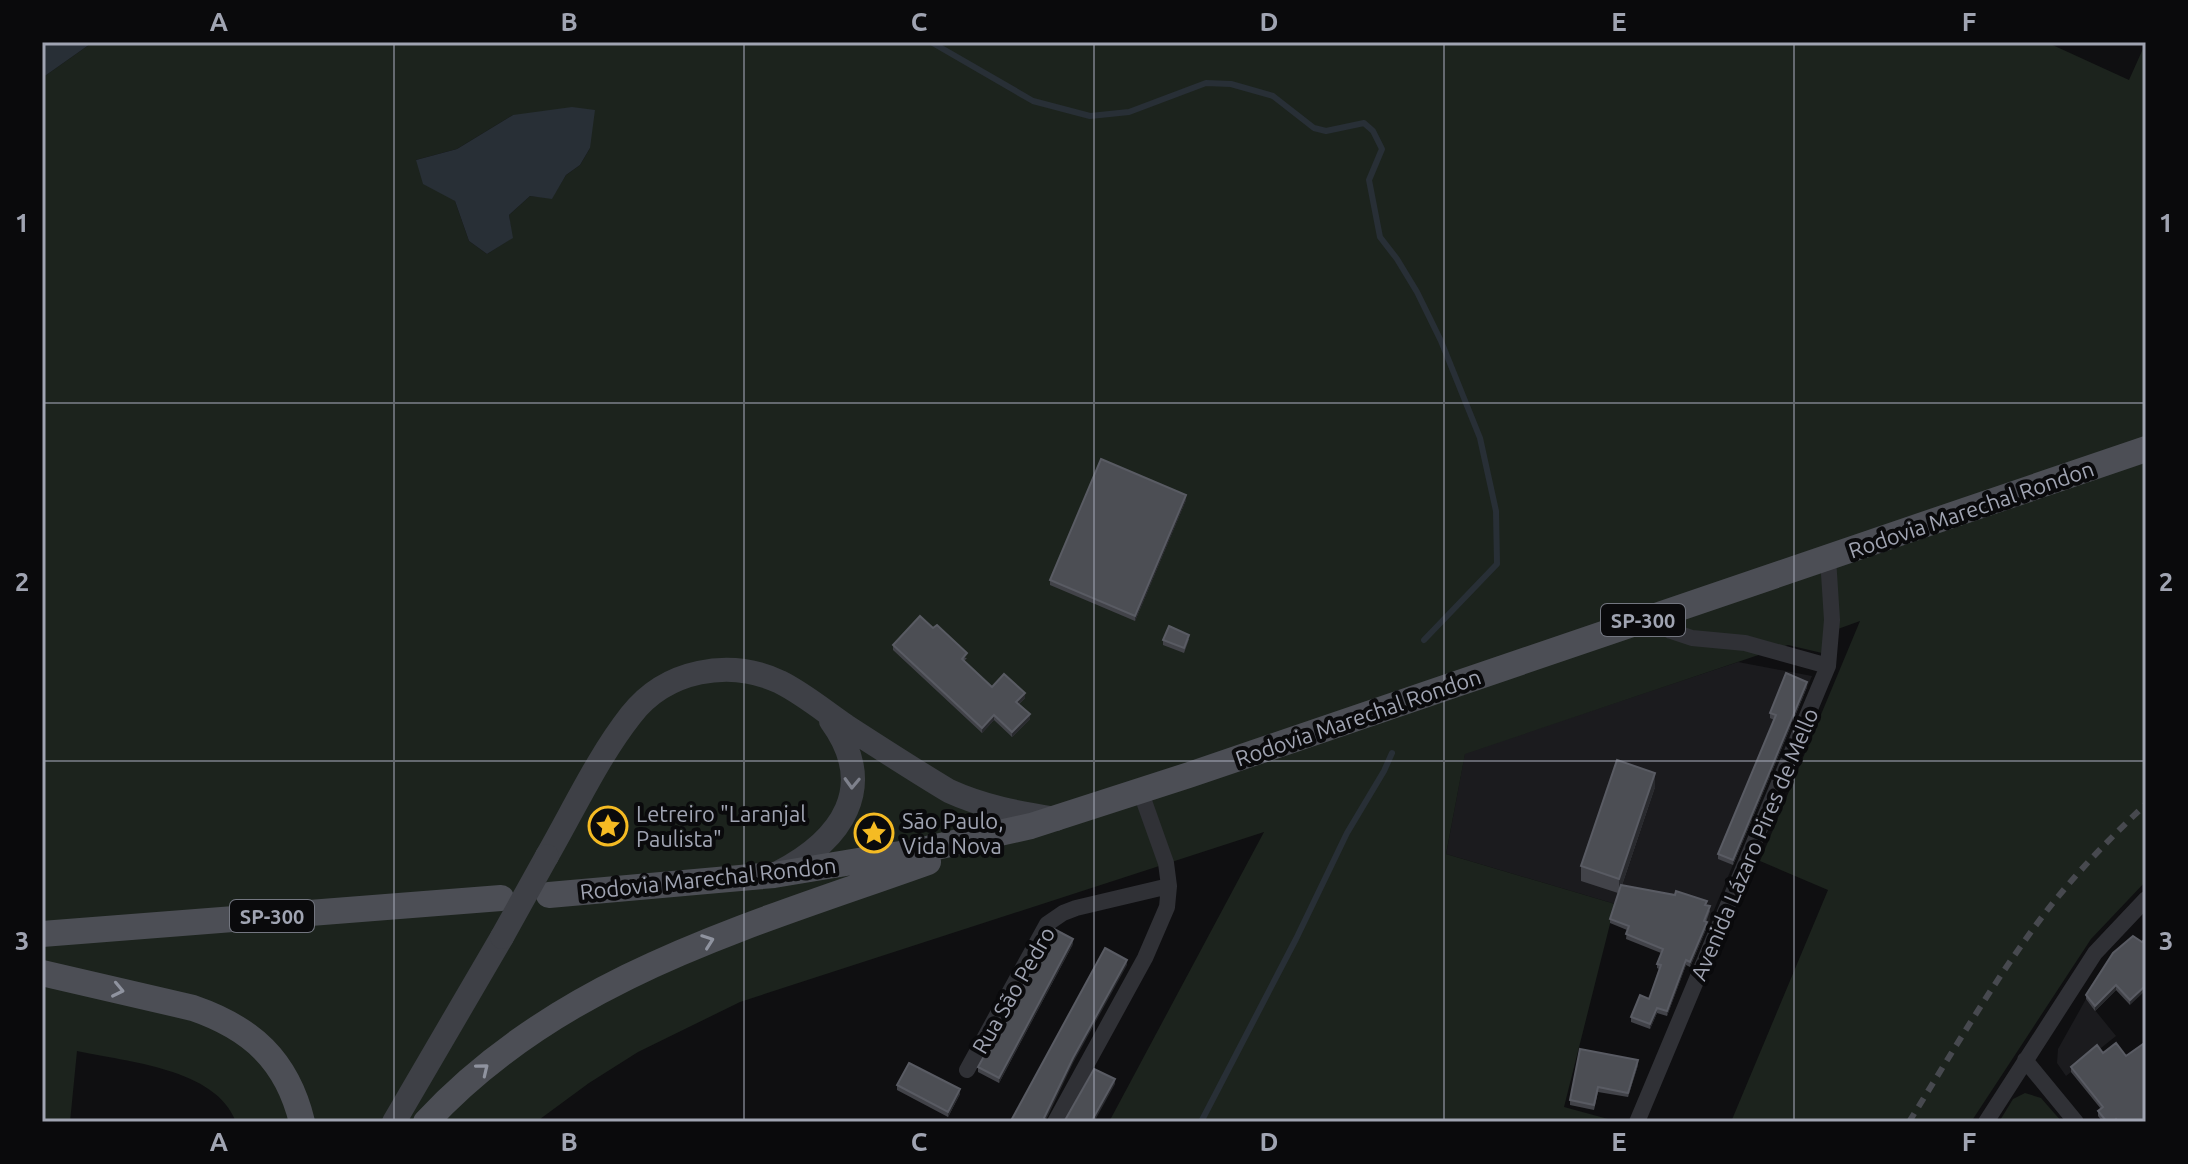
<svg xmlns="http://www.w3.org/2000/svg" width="2188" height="1164" font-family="Ubuntu,sans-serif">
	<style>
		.built { fill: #1b1b1e }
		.green { fill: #1c231d; fill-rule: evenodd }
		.water { fill: #282f36 }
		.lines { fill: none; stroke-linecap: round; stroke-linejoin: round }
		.stream { stroke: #282f36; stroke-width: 6 }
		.street { stroke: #303136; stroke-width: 16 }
		.secondary { stroke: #3e4046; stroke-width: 24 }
		.primary { stroke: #4c4e55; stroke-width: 26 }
		.rail { stroke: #47494f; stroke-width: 6; stroke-dasharray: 10 8; stroke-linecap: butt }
		.secondary-bridge { stroke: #3e4046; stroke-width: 24 }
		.wall { fill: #424349 }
		.shaded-wall { fill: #292a2e }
		.building { fill: #4c4e54; stroke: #595b63; stroke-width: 2 }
		.oneway { stroke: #7e818c }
		.oneway2 { stroke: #8f939f }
		.grid { fill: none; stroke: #a0a4b2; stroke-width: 2; stroke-opacity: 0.55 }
		.labels { text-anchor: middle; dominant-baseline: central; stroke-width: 8; stroke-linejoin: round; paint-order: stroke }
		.shield { fill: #0a0a0c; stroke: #737680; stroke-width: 2 }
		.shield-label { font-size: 20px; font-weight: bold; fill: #a0a4b2 }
		.street-label { font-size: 22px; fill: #a0a4b2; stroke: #0a0a0c }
		.poi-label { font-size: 22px; fill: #a0a4b2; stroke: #0a0a0c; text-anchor: start }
		.neatline { fill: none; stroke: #a0a4b2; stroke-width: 3 }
		.grid-label { font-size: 26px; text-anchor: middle; font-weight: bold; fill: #a0a4b2 }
	</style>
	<rect width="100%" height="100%" fill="#0f0f11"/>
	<!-- built -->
	<path class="built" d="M1738 662 1812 676 1707 927 1680 918 1615 904 1446 854 1465 753Z
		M2086 999 2116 1036 2066 1076 2057 1063 2058 1049Z"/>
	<!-- green -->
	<path class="green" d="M93 42H2046L2129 80 2146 42V881L2091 939 1971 1122H1731L1828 890 1760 861 1860 621 1824 634 1822 653 1788 645 1465 754 1446 854 1615 904 1564 1107 1619 1122H1109L1264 832 740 1002 638 1052 589 1083 536 1122H236C216 1068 127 1062 77 1051L70 1122H42V78ZM513 115 590 148 580 165 566 175 552 198 530 196 509 215 512 238 487 254 469 241 455 201 416 160 457 149Z
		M2025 1093 2041 1098 2062 1122H1999L2013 1099Z"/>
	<!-- water -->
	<path class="water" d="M42 42H93L42 78Z
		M572 107 595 110 590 148 580 165 566 175 552 199 530 196 509 215 513 238 487 254 469 241 455 201 423 184 416 160 457 149 513 115Z"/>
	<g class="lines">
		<!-- stream -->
		<path class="stream" d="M931 42 1033 101 1090 116 1129 112 1206 83 1231 84 1273 96 1314 128 1326 131 1364 123 1373 131 1382 149 1369 180 1380 237 1397 259 1417 292 1441 341 1480 438 1496 511 1497 564 1424 640
			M1201 1122 1296 939 1347 833 1384 771 1392 753"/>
		<!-- street -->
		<path class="street" d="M1649 618 1671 631 1692 638 1745 643 1828 666
			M2025 1060 2076 1122
			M967 1070 1047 924 1063 913 1076 908 1169 886
			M1055 1122 1145 958 1167 907 1169 886 1166 863 1140 790
			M1637 1122 1828 666 1832 620 1828 558
			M1986 1122 2095 953 2146 899"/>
		<!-- secondary -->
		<path class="secondary" d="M547 856C574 809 598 757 631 715 666 670 729 658 780 682 804 694 824 711 846 726 880 748 914 770 949 791 984 807 1018 813 1056 819
			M778 873C842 840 879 787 831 721
			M394 1122 502 937"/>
		<!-- primary -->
		<path class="primary" d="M549 895 774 875 918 851 1031 826 1189 775 2146 449
			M42 934 501 898
			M42 973 193 1008C251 1028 287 1060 302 1122
			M426 1122C560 977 749 926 928 862"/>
		<!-- rail -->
		<path class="rail" d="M1909 1122C1952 1053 1993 982 2042 917 2073 876 2109 839 2146 804"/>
		<!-- secondary-bridge -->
		<path class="secondary-bridge" d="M502 937 547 856"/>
	</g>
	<!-- wall -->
	<path class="wall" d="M1186 500 1135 621 1050 585V580Z
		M1189 639 1184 653 1163 645V640Z
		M893 645 967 658 964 661 992 687 1025 698 1019 704 1030 719 1012 737 994 720 982 733 893 650Z
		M1807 687 1733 865 1718 859V854L1774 720 1770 718V713Z
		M1655 787 1622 885 1707 905 1710 911 1706 922 1707 927 1690 967 1686 965 1667 1016 1657 1013 1650 1029 1631 1022V1017L1649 999 1659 969 1657 968V964L1661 953 1626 939 1627 930 1610 923V919L1618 893 1581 881V866Z
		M2133 936 2130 1005 2116 990 2095 1011 2086 999V995Z
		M1073 944 999 1083 978 1072V1067Z
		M1638 1065 1628 1097 1598 1092 1594 1110 1570 1105V1100Z
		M2071 1067 2146 1122H2103L2098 1116V1111L2101 1109 2071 1072Z
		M897 1085 960 1094 948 1117 897 1090Z"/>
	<!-- shaded-wall -->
	<path class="shaded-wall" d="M1186 495V500L1135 621V616Z
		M1807 682V687L1733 865V860Z
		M1025 693V698L1016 706V702Z
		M1030 714V719L1012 737V732Z
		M994 715V720L982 733V728Z
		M1655 773V787L1619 894V879Z
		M1707 922V927L1690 967V962Z
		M1073 939V944L999 1083V1078Z
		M1127 960V965L1073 1063 1045 1122 1044 1118 1073 1058Z
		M1686 960V965L1667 1016V1011Z
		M2116 985V990L2095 1011V1006Z
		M2146 985V990L2130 1005V1000Z
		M1657 1008V1013L1650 1029V1024Z
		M1638 1060V1065L1628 1097V1093Z
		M1115 1079V1084L1094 1122H1091Z
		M960 1089V1094L948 1117V1112Z"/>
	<!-- building -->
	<path class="building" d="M1101 459 1186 495 1135 616 1050 580Z
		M920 616 933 628 937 625 967 653 962 659 992 687 1004 674 1025 693 1016 702 1030 714 1012 732 994 715 982 728 893 645Z
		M1169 626 1189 635 1184 648 1163 640Z
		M1786 673 1807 682 1733 860 1718 854 1776 715 1770 713Z
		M1617 760 1655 773 1619 879 1581 866Z
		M1621 885 1675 895 1676 891 1707 901 1705 905 1710 906 1704 921 1707 922 1690 962 1686 960 1667 1011 1657 1008 1650 1024 1631 1017 1640 995 1649 999 1661 965 1657 964 1663 949 1626 934 1629 926 1610 919Z
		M1054 929 1073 939 999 1078 978 1067Z
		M2133 936 2142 942 2146 938V985L2130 1000 2116 985 2095 1006 2086 995 2113 953Z
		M1105 948 1127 960 1073 1058 1044 1118 1047 1122H1017L1012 1119Z
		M2146 1042V1122H2119L2116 1119 2113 1122H2107L2098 1111 2103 1107 2071 1067 2097 1045 2103 1053 2116 1043 2126 1056Z
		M1580 1049 1638 1060 1628 1093 1598 1087 1594 1105 1570 1100Z
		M909 1063 960 1089 948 1112 897 1085Z
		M1094 1069 1115 1079 1091 1122H1064Z"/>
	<!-- one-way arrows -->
	<defs><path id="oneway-chevron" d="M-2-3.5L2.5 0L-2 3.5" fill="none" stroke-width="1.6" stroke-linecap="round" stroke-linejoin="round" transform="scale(2)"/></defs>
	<use class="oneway" href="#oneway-chevron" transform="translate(852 783) rotate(92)"/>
	<g class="oneway2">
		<use href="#oneway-chevron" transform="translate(708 941) rotate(-20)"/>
		<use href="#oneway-chevron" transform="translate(118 990) rotate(12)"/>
		<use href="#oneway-chevron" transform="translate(483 1069) rotate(-39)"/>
	</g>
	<!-- grid -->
	<path class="grid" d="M394 42V1122M744 42V1122M1094 42V1122M1444 42V1122M1794 42V1122M42 403H2146M42 761H2146"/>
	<!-- icons -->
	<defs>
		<symbol id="sight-ring" viewBox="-11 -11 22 22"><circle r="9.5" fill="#0a0a0c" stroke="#f5bb23" stroke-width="1.5"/><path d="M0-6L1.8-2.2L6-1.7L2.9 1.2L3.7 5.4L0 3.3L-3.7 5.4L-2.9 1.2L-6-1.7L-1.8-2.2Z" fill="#f5bb23"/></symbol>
	</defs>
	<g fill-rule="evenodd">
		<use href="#sight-ring" x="586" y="804" width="44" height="44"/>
		<use href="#sight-ring" x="852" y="811" width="44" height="44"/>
	</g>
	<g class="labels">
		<!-- shield labels -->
		<g class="shield">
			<rect x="1601" y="604" width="84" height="32" rx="6"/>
			<rect x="230" y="900" width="84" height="32" rx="6"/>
		</g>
		<g class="shield-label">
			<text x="1643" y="620">SP-300</text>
			<text x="272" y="916">SP-300</text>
		</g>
		<!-- street labels -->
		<g class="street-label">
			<text transform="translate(1971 509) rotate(-19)">Rodovia Marechal Rondon</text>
			<text transform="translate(1358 717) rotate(-19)">Rodovia Marechal Rondon</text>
			<text transform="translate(1754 844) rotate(-67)">Avenida Lázaro Pires de Mello</text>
			<text transform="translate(708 878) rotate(-6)">Rodovia Marechal Rondon</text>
			<text transform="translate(1013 990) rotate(-60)">Rua São Pedro</text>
		</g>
		<!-- poi labels -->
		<g class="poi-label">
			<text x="636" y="813">Letreiro "Laranjal<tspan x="636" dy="25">Paulista"</tspan></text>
			<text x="902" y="820">São Paulo,<tspan x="902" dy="25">Vida Nova</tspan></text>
		</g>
	</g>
	<!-- border -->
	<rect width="2188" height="1164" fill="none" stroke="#0a0a0c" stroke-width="88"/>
	<rect x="44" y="44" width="2100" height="1076" class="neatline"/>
	<g class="grid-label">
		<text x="219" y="31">A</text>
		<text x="569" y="31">B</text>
		<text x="919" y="31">C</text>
		<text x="1269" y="31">D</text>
		<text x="1619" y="31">E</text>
		<text x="1969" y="31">F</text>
		<text x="22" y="232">1</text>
		<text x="2166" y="232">1</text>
		<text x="22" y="591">2</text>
		<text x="2166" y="591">2</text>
		<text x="22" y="950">3</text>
		<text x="2166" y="950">3</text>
		<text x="219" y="1151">A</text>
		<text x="569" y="1151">B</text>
		<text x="919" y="1151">C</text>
		<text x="1269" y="1151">D</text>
		<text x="1619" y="1151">E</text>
		<text x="1969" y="1151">F</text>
	</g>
</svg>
